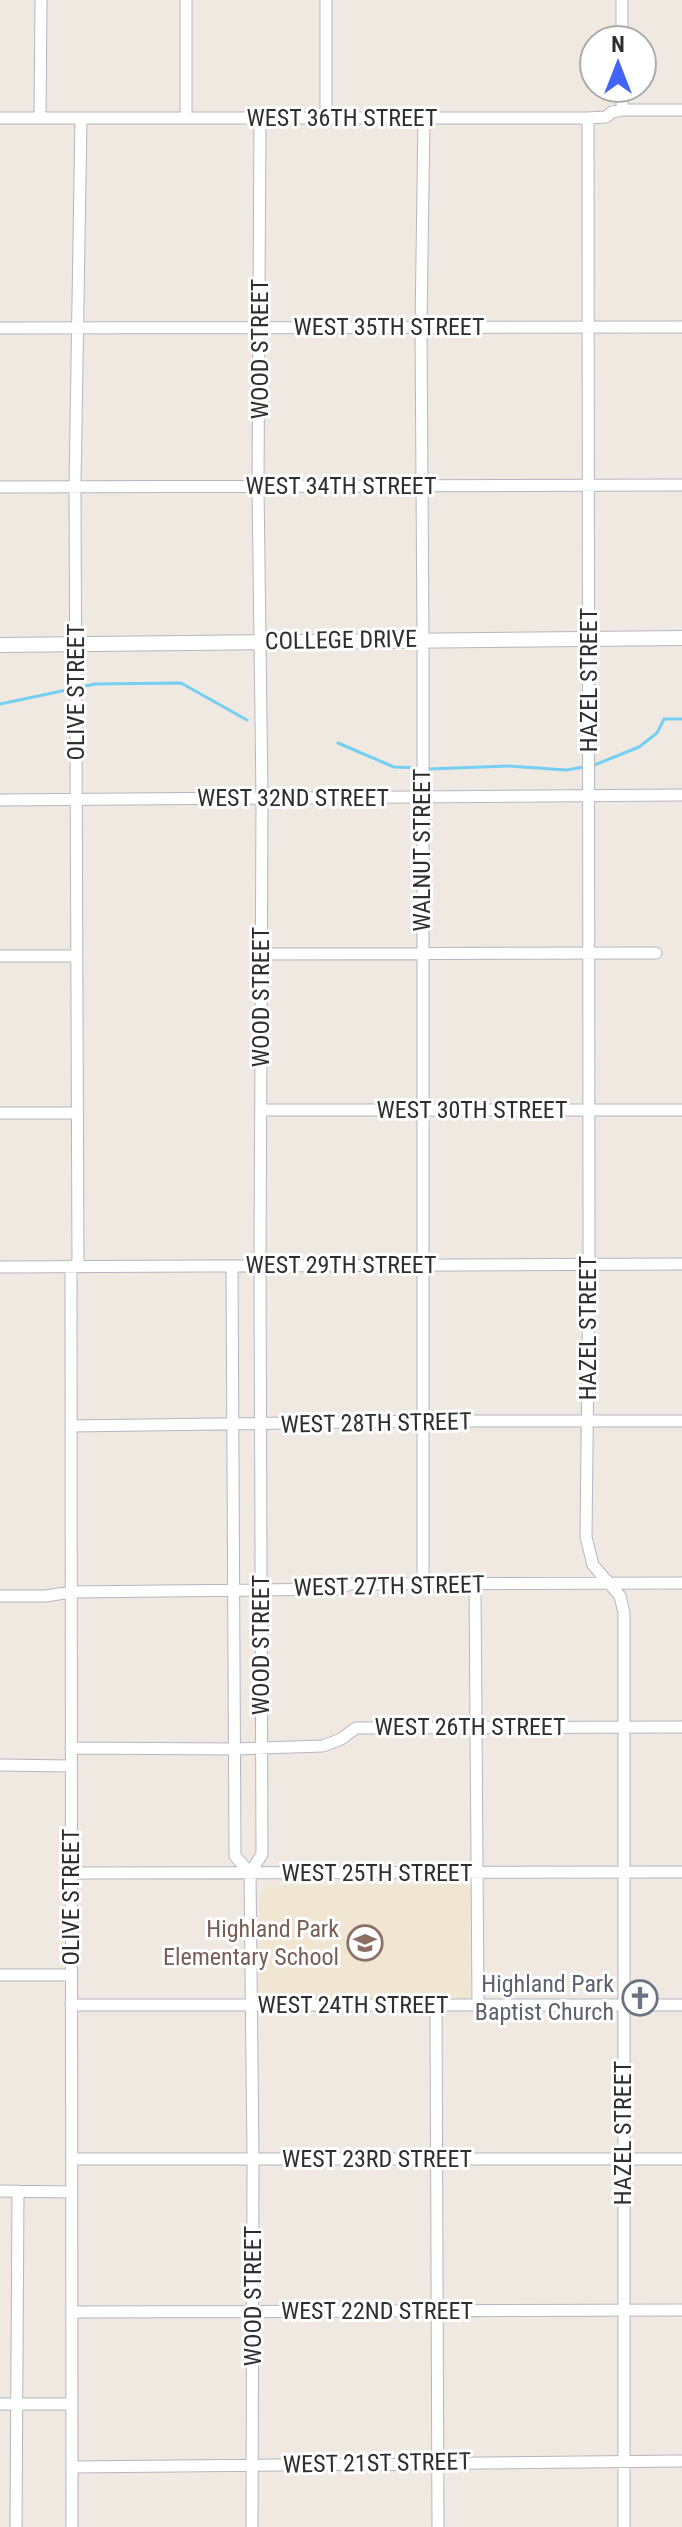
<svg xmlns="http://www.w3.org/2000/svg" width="682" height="2527" font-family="'Roboto Condensed',sans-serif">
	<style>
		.education { fill: #f0e6d1 }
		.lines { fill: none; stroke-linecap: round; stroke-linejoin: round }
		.stream { stroke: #75cff0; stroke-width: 3 }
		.minor-casing { stroke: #b4b7c1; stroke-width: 13 }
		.tertiary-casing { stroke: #b4b7c1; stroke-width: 16 }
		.minor { stroke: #fff; stroke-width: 11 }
		.tertiary { stroke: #fff; stroke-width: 14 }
		.labels { text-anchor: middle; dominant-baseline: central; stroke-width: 6; stroke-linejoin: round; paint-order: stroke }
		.street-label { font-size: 24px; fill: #2e2e2e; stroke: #fff }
		.education-label { font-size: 24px; fill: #785e54; stroke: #fff; text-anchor: end }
		.worship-label { font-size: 24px; fill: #5b616d; stroke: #fff; text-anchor: end }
	</style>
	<rect width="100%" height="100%" fill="#efe9e1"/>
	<!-- education -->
	<path class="education" d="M460 1884 469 1888 470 1891V1995L468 1998 460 2001 264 2000 259 1996 260 1895 266 1886Z"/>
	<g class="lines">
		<!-- stream -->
		<path class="stream" d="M0 704 95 684 181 683 247 720
			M338 743 394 767 421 768
			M592 766 639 747 657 733 664 719H682
			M428 769 509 766 566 770 584 767"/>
		<defs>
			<path id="minor" d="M622 0V40
				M622 88V110
				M0 118H588L606 117 612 112 622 110H682
				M40 118 41 0
				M186 118V0
				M326 118V0
				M588 118 589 1264 586 1537 593 1565 620 1596 624 1613V2527
				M0 328 682 327
				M0 487 682 485
				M0 800 682 795
				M261 954 656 953
				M0 956H77
				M261 1110H682
				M0 1113H77
				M71 1266 72 2527
				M78 1266 75 486 81 118
				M232 1266 235 1856 250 1873
				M0 1267 682 1264
				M71 1426 424 1421H682
				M423 1583V639L421 327 424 118
				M475 1583 478 2004
				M0 1596H46L71 1592 339 1589 349 1584 682 1583
				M71 1748 235 1749 323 1746 341 1739 356 1728 682 1727
				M0 1765 71 1766
				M71 1873 682 1872
				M0 1975H71
				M71 2005H682
				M436 2005 438 2527
				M72 2159H682
				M0 2191 72 2192
				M72 2312 682 2310
				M0 2404H72
				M72 2467 682 2461
				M16 2527 18 2191
				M252 2527 253 2158 250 1873 262 1854 260 1266 262 798 258 486 260 118"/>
			<path id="tertiary" d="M0 645 682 638"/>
		</defs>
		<!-- minor casing -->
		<use href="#minor" class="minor-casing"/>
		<!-- tertiary casing -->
		<use href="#tertiary" class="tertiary-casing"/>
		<!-- minor -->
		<use href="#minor" class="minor"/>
		<!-- tertiary -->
		<use href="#tertiary" class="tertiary"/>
	</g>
	<!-- icons -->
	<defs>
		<symbol id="school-ring" viewBox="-11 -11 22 22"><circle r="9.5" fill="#fff" stroke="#8d6e63" stroke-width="1.5"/><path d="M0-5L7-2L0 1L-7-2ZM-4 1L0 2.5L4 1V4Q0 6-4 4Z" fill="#8d6e63"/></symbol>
		<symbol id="church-ring" viewBox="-11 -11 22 22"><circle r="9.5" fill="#fff" stroke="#6b7280" stroke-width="1.5"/><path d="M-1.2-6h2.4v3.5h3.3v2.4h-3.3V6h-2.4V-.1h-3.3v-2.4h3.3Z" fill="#6b7280"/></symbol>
	</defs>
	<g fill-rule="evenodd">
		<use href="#school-ring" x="345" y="1923" width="40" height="40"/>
		<use href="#church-ring" x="620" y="1978" width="40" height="40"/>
	</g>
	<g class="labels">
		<!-- street labels -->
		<g class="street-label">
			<text x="342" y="118">WEST 36TH STREET</text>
			<text x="389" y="327">WEST 35TH STREET</text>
			<text transform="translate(260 349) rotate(-90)">WOOD STREET</text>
			<text x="341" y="486">WEST 34TH STREET</text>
			<text transform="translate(341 640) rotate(-1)">COLLEGE DRIVE</text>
			<text transform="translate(589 680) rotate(-90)">HAZEL STREET</text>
			<text transform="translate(76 692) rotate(-90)">OLIVE STREET</text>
			<text x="293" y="798">WEST 32ND STREET</text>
			<text transform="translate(422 850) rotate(-90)">WALNUT STREET</text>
			<text transform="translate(261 997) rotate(-90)">WOOD STREET</text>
			<text x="472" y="1110">WEST 30TH STREET</text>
			<text x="341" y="1265">WEST 29TH STREET</text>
			<text transform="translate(588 1328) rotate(-90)">HAZEL STREET</text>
			<text transform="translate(376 1423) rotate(-1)">WEST 28TH STREET</text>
			<text transform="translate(389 1586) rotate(-1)">WEST 27TH STREET</text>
			<text transform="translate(261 1645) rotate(-90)">WOOD STREET</text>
			<text x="470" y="1727">WEST 26TH STREET</text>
			<text x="377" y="1873">WEST 25TH STREET</text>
			<text transform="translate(71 1897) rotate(-90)">OLIVE STREET</text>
			<text x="353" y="2005">WEST 24TH STREET</text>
			<text transform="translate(623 2133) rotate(-90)">HAZEL STREET</text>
			<text x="377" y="2159">WEST 23RD STREET</text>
			<text transform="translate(253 2296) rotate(-90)">WOOD STREET</text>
			<text x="377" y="2311">WEST 22ND STREET</text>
			<text transform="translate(377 2463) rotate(-1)">WEST 21ST STREET</text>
		</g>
		<!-- education labels -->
		<g class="education-label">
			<text x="339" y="1929">Highland Park<tspan x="339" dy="28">Elementary School</tspan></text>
		</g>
		<!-- worship labels -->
		<g class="worship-label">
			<text x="614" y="1984">Highland Park<tspan x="614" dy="28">Baptist Church</tspan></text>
		</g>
	</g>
	<!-- north arrow -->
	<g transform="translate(618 64)"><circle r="38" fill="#ffffff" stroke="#ababab" stroke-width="2"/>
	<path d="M0-6L14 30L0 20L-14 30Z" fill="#4264fb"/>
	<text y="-12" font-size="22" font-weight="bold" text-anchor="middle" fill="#2e2e2e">N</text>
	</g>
</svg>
